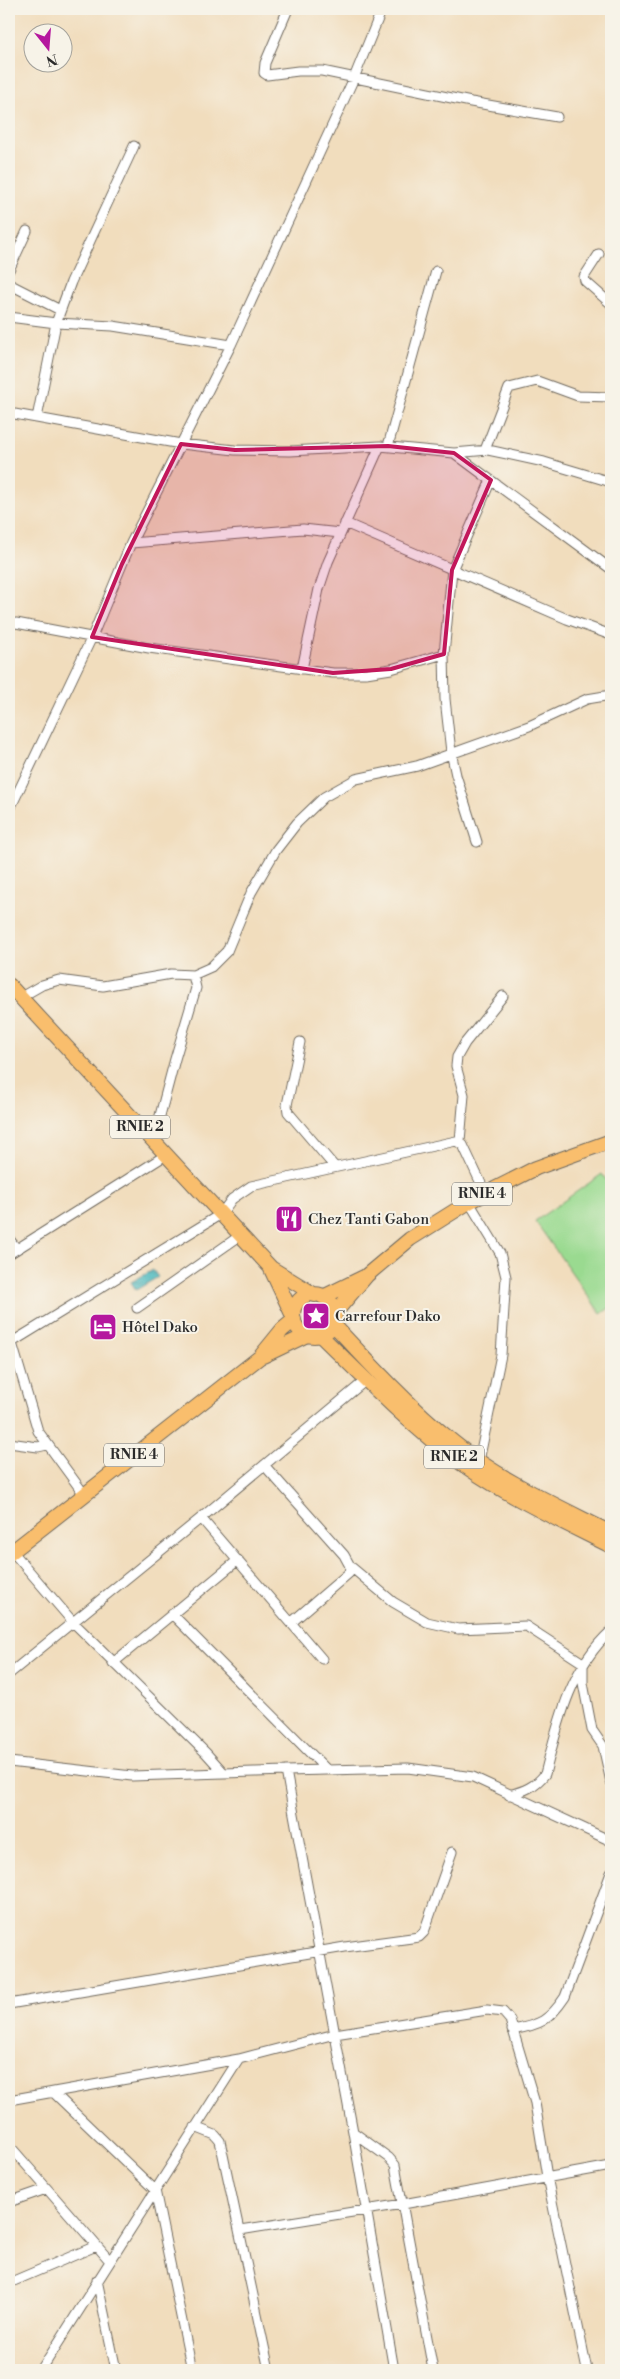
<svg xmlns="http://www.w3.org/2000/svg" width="620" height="2379" font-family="'Libre Bodoni',serif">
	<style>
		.pitch { fill: #9ada90; stroke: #62825e }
		.water { fill: url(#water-ripples); stroke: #397174 }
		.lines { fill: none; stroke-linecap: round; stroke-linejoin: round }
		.minor-casing { stroke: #70695e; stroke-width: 11 }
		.primary-casing { stroke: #70695e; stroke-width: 16 }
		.trunk-casing { stroke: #70695e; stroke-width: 16 }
		.minor { stroke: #fff; stroke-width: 9 }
		.primary { stroke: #f9be6d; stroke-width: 14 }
		.trunk { stroke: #f9be6d; stroke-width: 14 }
		.marked { fill: #c2185b; fill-opacity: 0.2; stroke: #c2185b; stroke-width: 4; stroke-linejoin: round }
		.labels { text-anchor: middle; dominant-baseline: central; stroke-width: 4; stroke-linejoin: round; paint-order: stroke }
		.shield { fill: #f7f3e8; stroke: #686764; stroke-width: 1 }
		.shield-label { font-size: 14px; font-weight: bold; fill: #2b2b2b }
		.poi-label { font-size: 15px; fill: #2b2b2b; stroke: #f7f3e8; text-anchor: start }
	</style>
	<defs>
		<pattern id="water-ripples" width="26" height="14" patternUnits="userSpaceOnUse" patternTransform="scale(1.25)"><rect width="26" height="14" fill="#47b7bd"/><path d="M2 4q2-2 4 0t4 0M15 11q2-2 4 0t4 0" fill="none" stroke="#3b959a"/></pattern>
	</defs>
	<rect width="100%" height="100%" fill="#f7f3e8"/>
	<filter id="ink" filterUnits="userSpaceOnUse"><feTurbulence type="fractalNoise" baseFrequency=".02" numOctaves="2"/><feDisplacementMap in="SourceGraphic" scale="10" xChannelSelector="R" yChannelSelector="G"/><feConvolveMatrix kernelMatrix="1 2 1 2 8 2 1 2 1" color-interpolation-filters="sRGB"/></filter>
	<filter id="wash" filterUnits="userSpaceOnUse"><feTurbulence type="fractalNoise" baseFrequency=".0096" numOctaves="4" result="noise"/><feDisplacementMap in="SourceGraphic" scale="20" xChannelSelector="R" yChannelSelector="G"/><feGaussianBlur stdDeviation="1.12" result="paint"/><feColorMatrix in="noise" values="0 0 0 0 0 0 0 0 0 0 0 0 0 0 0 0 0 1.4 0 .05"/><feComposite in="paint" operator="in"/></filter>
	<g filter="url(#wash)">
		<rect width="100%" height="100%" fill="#f1ddbd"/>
		<!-- pitch -->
		<path class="pitch" d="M602 1174 611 1187V1307L601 1314 535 1221Z"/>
		<!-- water -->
		<path class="water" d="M153 1270 158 1277 136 1290 131 1282Z"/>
	</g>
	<g filter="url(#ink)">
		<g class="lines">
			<defs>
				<path id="minor" d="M288 9 265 63 264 73 267 75 298 71H322L471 102 557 117
					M599 254 584 277 585 281 611 304
					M9 270 27 231
					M9 284 60 310
					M9 317 56 323 71 282 134 146
					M9 413 181 444 235 450 290 451 380 446 454 453 488 450 544 462 611 482
					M37 418 56 323 113 326 231 345
					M388 446 436 271
					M485 450 509 388 537 381 578 396 611 397
					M454 453 611 569
					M345 523 567 619 611 635
					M131 543 303 529 340 533
					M9 625 16 623 149 648 333 673H366L391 669 444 654
					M302 669 319 589 328 562 380 446
					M9 811 92 637 131 543 231 345 354 78 382 9
					M477 842 456 775 451 752 445 699 444 654 452 570 491 480
					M193 975 211 967 227 951 251 893 276 850 297 823 324 797 356 779 417 766 529 726 587 699 611 695
					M21 997 42 985 59 980 103 986 171 974 193 975 196 988 175 1059 153 1142
					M300 1042 287 1105 288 1112 334 1166
					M460 1141 464 1095 456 1066 457 1057 465 1043 503 996
					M469 1202 500 1253 506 1277 501 1355 479 1461
					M9 1239 17 1249
					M9 1254 166 1155
					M137 1308 241 1235
					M12 1343 38 1431 84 1494
					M9 1344 221 1214 232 1199 251 1186 456 1141 463 1145 485 1192
					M9 1443 38 1447 47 1445
					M264 1465 344 1555 350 1566 349 1573 292 1622
					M201 1518 322 1659
					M12 1551 72 1621 206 1753 224 1773
					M350 1566 393 1602 427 1622 458 1629 526 1626 583 1663V1683L592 1730 603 1746 611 1782
					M172 1614 327 1770
					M113 1663 238 1560
					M9 1674 201 1518 366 1380
					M9 1762 132 1776 286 1771
					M509 1795C524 1791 535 1787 545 1774 558 1723 570 1668 611 1631
					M9 2004 345 1947 419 1937 424 1932 452 1852
					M512 2030C540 2025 549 2021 565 1997L611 1873
					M54 2093 155 2190 192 2370
					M9 2100 239 2059 335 2034 487 2010 503 2012 510 2020 535 2103 547 2177 587 2370
					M195 2127 215 2135 220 2141 269 2370
					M353 2132 389 2158 395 2165 433 2370
					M9 2145 110 2261
					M9 2202 46 2189
					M240 2230 403 2204 611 2166
					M97 2280 116 2370
					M9 2283 96 2246
					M41 2370 239 2059
					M394 2370 353 2132 286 1771 408 1768 473 1777 611 1841"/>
				<path id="primary" d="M323 1297 364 1277
					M334 1314 367 1275 410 1239 469 1202 536 1168 611 1141
					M263 1356 307 1335
					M9 1554 260 1357 282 1330 294 1320"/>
				<path id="trunk" d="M9 985 271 1268 315 1295
					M271 1269 293 1316
					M293 1315a21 21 0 1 1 42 0a21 21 0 1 1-42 0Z
					M333 1324C371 1365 409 1406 453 1442 499 1480 558 1506 611 1533
					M320 1335C361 1375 401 1416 446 1452 496 1491 555 1518 611 1546"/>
			</defs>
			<!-- minor casing -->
			<use href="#minor" class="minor-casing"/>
			<!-- primary casing -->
			<use href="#primary" class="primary-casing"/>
			<!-- trunk casing -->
			<use href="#trunk" class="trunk-casing"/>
			<!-- minor -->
			<use href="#minor" class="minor"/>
			<!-- primary -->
			<use href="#primary" class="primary"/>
			<!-- trunk -->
			<use href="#trunk" class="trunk"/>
		</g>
	</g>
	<!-- marked area -->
	<path class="marked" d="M181 444 235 450 388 446 454 453 491 480 452 570 444 654 391 669 333 673 92 637 122 564Z"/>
	<!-- icons -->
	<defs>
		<symbol id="restaurant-square" viewBox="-11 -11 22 22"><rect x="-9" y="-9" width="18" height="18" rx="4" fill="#b5179e" stroke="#f7f3e8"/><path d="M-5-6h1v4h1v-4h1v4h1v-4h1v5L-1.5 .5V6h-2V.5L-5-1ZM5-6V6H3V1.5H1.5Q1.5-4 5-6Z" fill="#fff"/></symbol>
		<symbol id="sight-square" viewBox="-11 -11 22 22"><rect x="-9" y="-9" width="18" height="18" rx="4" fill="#b5179e" stroke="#f7f3e8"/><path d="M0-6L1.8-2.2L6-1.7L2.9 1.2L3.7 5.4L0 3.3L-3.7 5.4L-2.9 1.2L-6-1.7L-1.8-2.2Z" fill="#fff"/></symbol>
		<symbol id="hotel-square" viewBox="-11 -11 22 22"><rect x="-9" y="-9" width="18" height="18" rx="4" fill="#b5179e" stroke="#f7f3e8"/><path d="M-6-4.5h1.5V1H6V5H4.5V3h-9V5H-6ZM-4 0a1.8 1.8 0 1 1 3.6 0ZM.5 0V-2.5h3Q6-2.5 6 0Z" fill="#fff"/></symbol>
	</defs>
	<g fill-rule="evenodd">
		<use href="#restaurant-square" x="273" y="1203" width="32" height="32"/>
		<use href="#sight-square" x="300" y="1300" width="32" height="32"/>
		<use href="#hotel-square" x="87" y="1311" width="32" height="32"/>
	</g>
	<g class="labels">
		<!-- shield labels -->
		<g class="shield">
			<rect x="110" y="1115.5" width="60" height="23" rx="4"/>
			<rect x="452" y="1182.5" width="60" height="23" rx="4"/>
			<rect x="104" y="1443.5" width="60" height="23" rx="4"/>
			<rect x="424" y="1445.5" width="60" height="23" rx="4"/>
		</g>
		<g class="shield-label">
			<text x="140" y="1127">RNIE 2</text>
			<text x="482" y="1194">RNIE 4</text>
			<text x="134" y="1455">RNIE 4</text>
			<text x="454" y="1457">RNIE 2</text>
		</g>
		<!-- poi labels -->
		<g class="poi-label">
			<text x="308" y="1219">Chez Tanti Gabon</text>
			<text x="335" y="1316">Carrefour Dako</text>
			<text x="122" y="1327">Hôtel Dako</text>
		</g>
	</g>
	<!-- margin -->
	<rect width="620" height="2379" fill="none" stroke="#f7f3e8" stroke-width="30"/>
	<!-- north arrow -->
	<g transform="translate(48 48) rotate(163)"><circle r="24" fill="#f7f3e8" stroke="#a5a39c"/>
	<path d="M0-4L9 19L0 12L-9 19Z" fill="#b5179e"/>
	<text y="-8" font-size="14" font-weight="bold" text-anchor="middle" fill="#2b2b2b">N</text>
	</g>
</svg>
